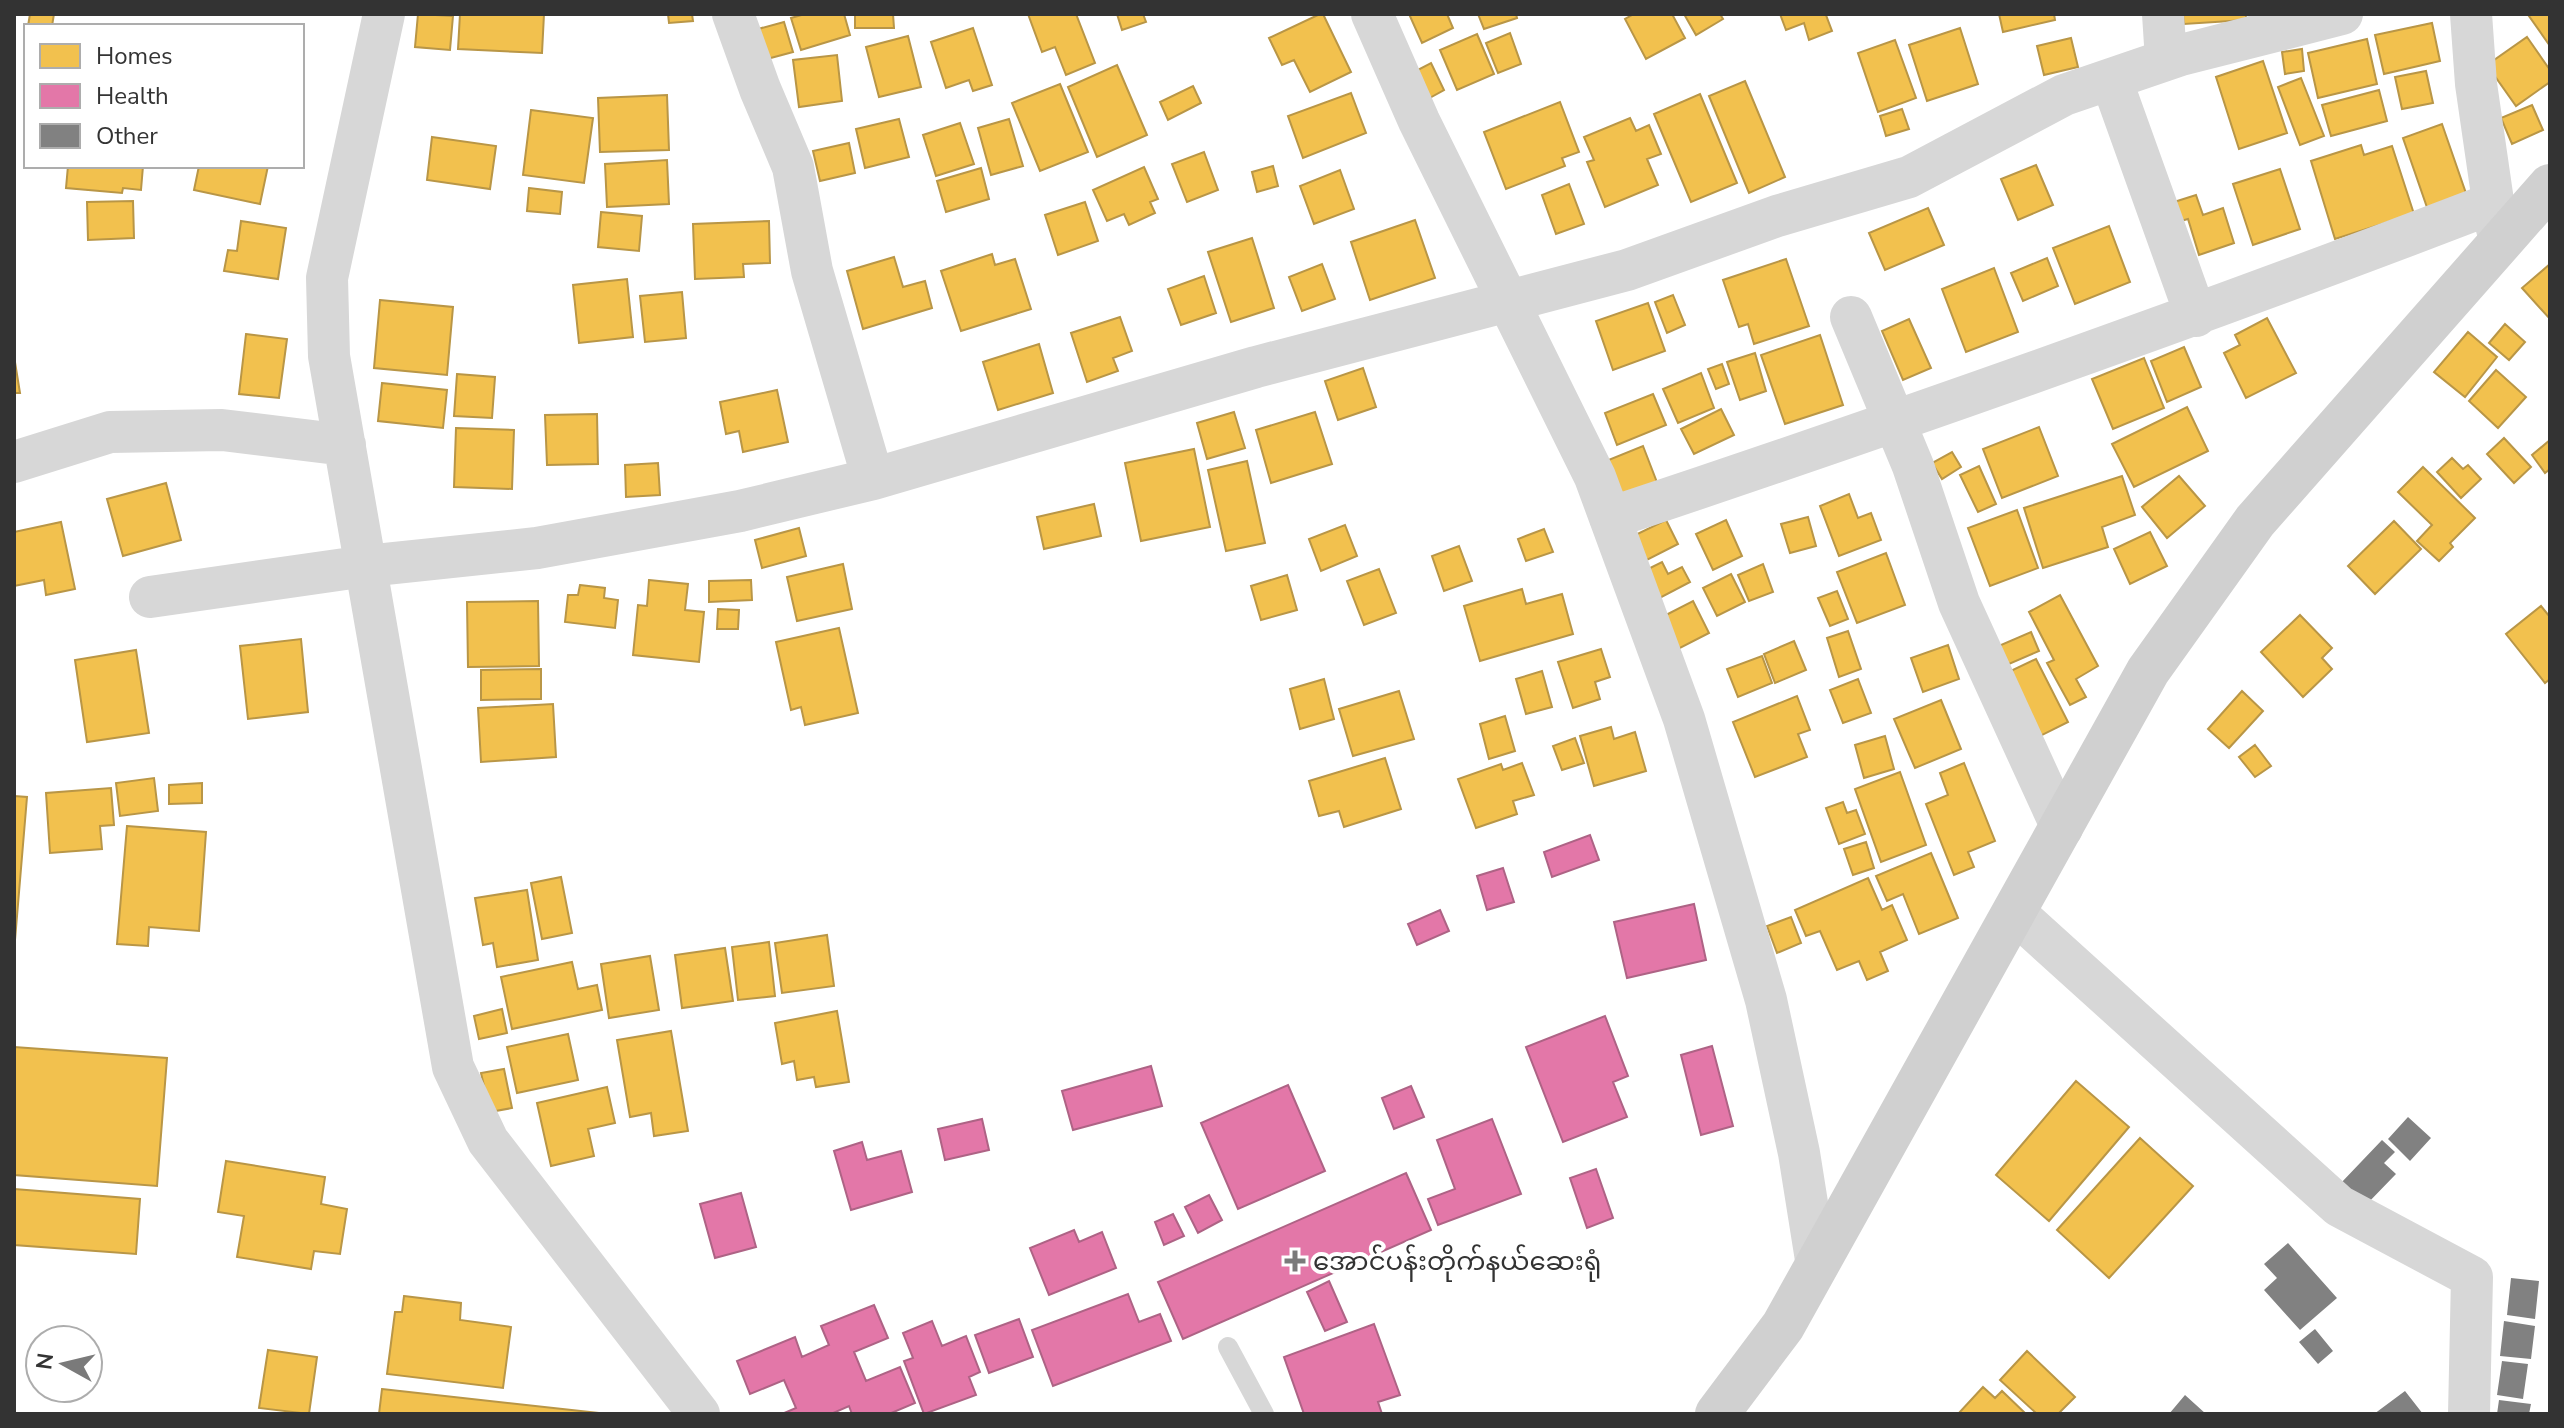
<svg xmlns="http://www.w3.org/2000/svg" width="2564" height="1428" font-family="'Nunito Sans','Noto Sans Myanmar',sans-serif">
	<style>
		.homes { fill: #f2c14e; stroke: #b99646; stroke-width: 2 }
		.health { fill: #e377a8; stroke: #ae6385; stroke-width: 2 }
		.building { fill: #818181 }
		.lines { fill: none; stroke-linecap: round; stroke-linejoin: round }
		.lane { stroke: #d7d7d7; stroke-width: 20 }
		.street { stroke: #d7d7d7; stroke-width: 42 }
		.secondary { stroke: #d0d0d0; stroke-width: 44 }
		.poi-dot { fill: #7a7a7a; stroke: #fff; stroke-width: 3 }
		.labels { text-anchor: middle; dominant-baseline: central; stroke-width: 8; stroke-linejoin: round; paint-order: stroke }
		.poi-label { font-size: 26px; fill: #333; stroke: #fff; text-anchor: start }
	</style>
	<rect width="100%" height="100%" fill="#fff"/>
	<!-- homes -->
	<path class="homes" d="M30 14H54L52 26H28Z
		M418 14 453 16 450 50 415 47Z
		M460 14H544L542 53 458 49Z
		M668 14H692L693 21 669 23Z
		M805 14H844L850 35 801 50 791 18Z
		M855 14H893L894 28H855Z
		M1028 14H1076L1095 63 1066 75 1055 47 1042 52Z
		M1117 14H1143L1146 22 1122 30Z
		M1320 14H1323L1351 72 1310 92 1294 60 1282 65 1269 38Z
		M1409 14H1447L1453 28 1422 43Z
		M1478 14H1516L1517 18 1484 29Z
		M1634 14H1672L1685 38 1646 59 1625 19Z
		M1684 14H1720L1723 19 1696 35Z
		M1780 14H1829L1826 15 1832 31 1809 40 1804 23 1786 30Z
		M1999 14H2054L2055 20 2003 32Z
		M2183 14H2246V20L2184 24Z
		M2531 14H2550V46L2529 16Z
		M784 22 793 52 767 59 758 29Z
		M2432 23 2440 61 2384 74 2375 35Z
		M973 28 992 85 973 91 969 80 946 88 931 42Z
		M1960 28 1978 84 1927 101 1909 45Z
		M1510 33 1521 64 1498 73 1486 43Z
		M1477 34 1494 74 1457 90 1440 50Z
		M908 36 921 87 879 97 866 47Z
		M2527 37 2550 70V82L2516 106 2487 65Z
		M2071 38 2078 67 2044 75 2037 46Z
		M2367 39 2377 84 2318 98 2308 53Z
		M1895 40 1916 98 1878 112 1858 53Z
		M2302 49 2304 71 2285 74 2282 52Z
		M837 55 842 101 799 107 793 60Z
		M2263 61 2287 133 2239 149 2216 77Z
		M1431 63 1444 90 1426 100 1412 73Z
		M1117 65 1147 135 1097 157 1068 87Z
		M2426 71 2433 103 2402 109 2395 77Z
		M2301 78 2324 136 2300 145 2278 87Z
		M1745 81 1785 177 1749 193 1709 96Z
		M1060 84 1088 152 1040 171 1012 103Z
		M1193 86 1201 103 1168 120 1160 102Z
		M2379 90 2387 121 2331 136 2322 105Z
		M1351 93 1366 133 1303 158 1288 116Z
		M1700 94 1737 183 1691 202 1654 114Z
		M667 95 669 150 600 152 598 98Z
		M1560 102 1579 152 1562 158 1565 166 1506 189 1484 132Z
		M2532 105 2543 130 2512 144 2501 118Z
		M1902 109 1909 129 1886 136 1880 116Z
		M531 110 593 118 584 183 523 175Z
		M1630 118 1636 131 1649 125 1661 154 1647 159 1658 185 1605 207 1587 162 1594 160 1584 137Z
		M899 119 909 157 865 168 856 129Z
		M1009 119 1023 166 991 175 978 128Z
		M960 123 974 164 936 176 923 135Z
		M2442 124 2469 202 2430 216 2403 138Z
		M432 137 496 146 490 189 427 180Z
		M849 143 855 173 820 181 813 151Z
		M2361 145 2364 155 2392 146 2414 214 2335 239 2311 161Z
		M1204 152 1218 190 1187 202 1172 164Z
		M667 160 669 204 607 207 605 164Z
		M2036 165 2053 205 2018 220 2001 179Z
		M68 166H143L141 190 123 188 122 193 66 188Z
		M199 166H268L260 204 194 190Z
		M1273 166 1278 186 1257 192 1252 172Z
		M1144 167 1158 199 1150 202 1155 213 1129 225 1124 214 1107 221 1093 190Z
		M981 168 989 199 946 212 937 181Z
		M2280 169 2300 229 2253 245 2233 184Z
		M1340 170 1354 209 1314 224 1300 186Z
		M1569 184 1584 224 1556 234 1542 195Z
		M529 188 562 192 560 214 527 211Z
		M2196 195 2203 215 2223 208 2234 243 2199 255 2188 219 2177 222 2171 203Z
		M133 201 134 238 88 240 87 202Z
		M1085 202 1098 241 1058 255 1045 215Z
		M1928 208 1944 245 1885 270 1869 233Z
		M601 212 642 216 639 251 598 247Z
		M1415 220 1435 278 1370 300 1351 242Z
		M241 221 286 228 278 279 224 271 228 250 237 251Z
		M769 221 770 263 743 264 744 277 695 279 693 224Z
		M2109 226 2130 282 2075 304 2053 248Z
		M1252 238 1274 308 1231 322 1208 252Z
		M992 254 995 265 1015 259 1031 309 961 331 941 271Z
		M894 257 903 287 925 281 932 308 863 329 847 271Z
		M2047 258 2058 286 2023 301 2011 273Z
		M1786 259 1809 326 1754 344 1748 324 1739 327 1723 280Z
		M1322 264 1335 299 1302 311 1289 277Z
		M2550 264V319L2522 288Z
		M1994 268 2018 332 1966 352 1942 289Z
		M1204 276 1216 313 1181 325 1168 289Z
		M627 279 633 337 579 343 573 285Z
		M682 292 686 338 645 342 640 296Z
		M1673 295 1685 325 1667 333 1655 302Z
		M380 300 453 307 447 375 374 368Z
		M1648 303 1665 351 1613 370 1596 321Z
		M1120 317 1132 351 1113 358 1118 371 1087 382 1071 333Z
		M2267 318 2296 373 2246 398 2224 353 2240 345 2235 335Z
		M1909 319 1931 368 1903 380 1882 331Z
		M2505 324 2525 342 2509 360 2489 343Z
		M2468 332 2497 357 2465 397 2434 372Z
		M246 334 287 339 279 398 239 394Z
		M1820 335 1843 405 1785 424 1761 355Z
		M1039 344 1053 393 998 410 983 362Z
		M2184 347 2201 387 2167 402 2151 361Z
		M1755 353 1766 391 1740 400 1727 362Z
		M14 356 20 393H14Z
		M2144 358 2164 408 2113 429 2092 379Z
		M1722 364 1729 384 1716 389 1708 369Z
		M1363 368 1376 407 1338 420 1325 381Z
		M2496 370 2526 397 2498 428 2469 401Z
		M1701 373 1714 408 1678 423 1663 389Z
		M457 374 495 377 492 418 454 416Z
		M382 383 447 390 443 428 378 421Z
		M777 390 788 442 743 452 739 431 726 434 720 402Z
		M1653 394 1666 425 1617 445 1605 413Z
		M2187 407 2208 451 2134 487 2112 444Z
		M1721 409 1734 435 1694 454 1681 429Z
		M1234 412 1245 448 1207 459 1197 423Z
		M1315 412 1332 464 1271 483 1256 430Z
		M597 414 598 464 547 465 545 415Z
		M2039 427 2058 476 2002 498 1983 449Z
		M456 428 514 430 512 489 454 487Z
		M2504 438 2531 467 2514 483 2487 454Z
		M2550 440V469L2545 473 2532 455Z
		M1643 446 1658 485 1622 500 1606 461Z
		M1194 449 1210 527 1141 541 1125 463Z
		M1952 452 1961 467 1942 479 1932 463Z
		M2452 458 2463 469 2468 465 2481 479 2461 498 2437 472Z
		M1247 461 1265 543 1226 551 1208 470Z
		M658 463 660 495 626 497 625 465Z
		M1979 466 1996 504 1978 512 1960 475Z
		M2423 467 2475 518 2450 543 2453 547 2439 561 2417 541 2432 525 2398 492Z
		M2122 476 2135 515 2102 527 2108 547 2043 568 2024 508Z
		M2179 476 2205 506 2167 538 2142 507Z
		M166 483 181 540 123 556 107 499Z
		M1849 494 1858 518 1871 513 1881 540 1839 556 1820 506Z
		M1094 504 1101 536 1044 549 1037 517Z
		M2017 510 2038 568 1990 586 1968 528Z
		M1808 517 1816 546 1790 553 1781 524Z
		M1666 520 1678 544 1635 566 1623 541Z
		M1726 520 1742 556 1713 570 1696 534Z
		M2394 521 2421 549 2375 594 2348 566Z
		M61 522 75 589 46 595 44 580 14 586V532Z
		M1345 525 1357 556 1321 571 1309 539Z
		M799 528 806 556 762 568 755 540Z
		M1544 529 1553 552 1526 561 1518 539Z
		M2150 532 2167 566 2130 584 2114 549Z
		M1459 546 1472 581 1444 591 1432 556Z
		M1886 553 1905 605 1857 623 1837 572Z
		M1662 562 1668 574 1682 567 1690 582 1654 601 1640 573Z
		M843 564 852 609 797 621 787 577Z
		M1763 564 1773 592 1749 601 1738 575Z
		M1379 569 1396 613 1364 625 1347 581Z
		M1731 574 1745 602 1717 616 1703 588Z
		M1287 575 1297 610 1261 620 1251 586Z
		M649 580 688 584 685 610 704 612 699 662 633 655 638 605 647 606Z
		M751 580 752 600 709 602V581Z
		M580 585 605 588 604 598 618 600 615 628 565 622 568 595H578Z
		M1522 589 1526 604 1562 594 1573 634 1480 661 1464 606Z
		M1837 591 1848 619 1830 626 1818 598Z
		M2060 595 2098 666 2076 679 2086 697 2070 705 2047 663 2054 660 2029 612Z
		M538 601 539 666 468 667 467 602Z
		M1693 601 1709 633 1678 649 1662 617Z
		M2541 606 2550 617V679L2545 683 2506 634Z
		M718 609 739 610 738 629H717Z
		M2300 615 2332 648 2322 658 2332 669 2303 697 2261 652Z
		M839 628 858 713 805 725 801 707 791 710 776 642Z
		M1848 631 1861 669 1839 677 1827 638Z
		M2031 632 2039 651 2002 667 1994 648Z
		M301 639 308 712 248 719 240 646Z
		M1794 641 1806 670 1775 683 1764 654Z
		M1948 645 1959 679 1923 692 1911 658Z
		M1601 649 1610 677 1595 682 1600 699 1573 708 1558 662Z
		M136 650 149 733 87 742 75 660Z
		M1762 656 1772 683 1738 697 1727 669Z
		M2036 659 2068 722 2028 742 1996 678Z
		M541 669V699L481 700V670Z
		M1542 671 1552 707 1526 714 1516 679Z
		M1324 679 1334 719 1300 729 1290 689Z
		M1858 679 1871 713 1843 723 1830 690Z
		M1399 691 1414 739 1353 756 1339 709Z
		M2242 691 2263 711 2229 748 2208 729Z
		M1797 696 1810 730 1798 734 1807 757 1755 777 1733 722Z
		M1941 700 1961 749 1915 768 1894 719Z
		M553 704 556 757 481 762 478 708Z
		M1505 716 1515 751 1489 759 1480 724Z
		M1611 727 1614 739 1635 732 1646 771 1594 786 1580 736Z
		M1885 736 1894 769 1864 778 1855 745Z
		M1575 738 1584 763 1562 770 1553 746Z
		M2255 745 2271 766 2255 777 2239 757Z
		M1385 758 1401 809 1344 827 1339 811 1319 816 1309 781Z
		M1522 763 1534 795 1513 801 1517 814 1476 828 1458 779 1501 764 1503 770Z
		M1964 763 1995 841 1968 852 1974 867 1954 875 1926 804 1948 795 1940 773Z
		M1900 772 1926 845 1881 862 1855 789Z
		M154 778 158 811 120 816 116 783Z
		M202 783V803L169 804V785Z
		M111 788 114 825 100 826 102 849 50 853 46 793Z
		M14 796 27 797 14 952Z
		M1843 802 1847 813 1856 810 1865 834 1839 844 1826 808Z
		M127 826 206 832 199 931 149 927 148 946 117 944Z
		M1866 842 1874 868 1853 875 1844 849Z
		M1931 853 1958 918 1919 934 1903 894 1887 901 1876 876Z
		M561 877 572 933 542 939 531 883Z
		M1868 878 1882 910 1892 905 1907 940 1880 952 1888 971 1867 980 1859 961 1837 970 1820 931 1806 936 1795 910Z
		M527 890 538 960 497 967 493 943 483 945 475 898Z
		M1791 917 1801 943 1777 953 1767 926Z
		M827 935 834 986 782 993 775 943Z
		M769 942 775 996 738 1000 732 947Z
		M725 948 733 1001 682 1008 675 955Z
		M650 956 659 1010 609 1018 601 964Z
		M572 962 578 989 597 985 602 1010 512 1029 501 977Z
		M502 1009 507 1033 479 1039 474 1016Z
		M837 1011 849 1082 816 1087 814 1077 797 1080 794 1061 782 1064 775 1023Z
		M671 1031 688 1131 654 1136 651 1113 630 1117 617 1040Z
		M568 1034 578 1080 517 1093 507 1047Z
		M14 1047 167 1058 157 1186 14 1175Z
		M504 1069 512 1108 490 1112 481 1073Z
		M2076 1081 2129 1127 2049 1221 1996 1175Z
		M607 1087 615 1123 588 1129 594 1156 551 1166 537 1103Z
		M2140 1138 2193 1186 2109 1278 2057 1230Z
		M226 1161 325 1177 321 1204 347 1209 340 1254 314 1251 311 1269 237 1257 244 1216 218 1212Z
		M14 1189 140 1199 136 1254 14 1245Z
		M404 1296 461 1303 460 1320 511 1327 503 1388 387 1374 395 1312H402Z
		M268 1350 317 1357 309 1414 259 1408Z
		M2027 1351 2075 1397 2058 1414H2037L2000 1380Z
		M1983 1387 1995 1398 2002 1391 2026 1414H1958Z
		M382 1389 608 1414H379Z"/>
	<!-- health -->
	<path class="health" d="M1590 835 1599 860 1552 877 1544 852Z
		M1503 868 1514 902 1487 910 1477 876Z
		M1694 904 1706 960 1627 978 1614 922Z
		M1440 910 1449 931 1417 945 1408 924Z
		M1605 1016 1628 1076 1613 1082 1627 1117 1563 1142 1526 1047Z
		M1712 1046 1733 1126 1701 1135 1681 1055Z
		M1151 1066 1162 1106 1073 1130 1062 1091Z
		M1288 1085 1325 1171 1238 1209 1201 1123Z
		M1411 1086 1424 1117 1394 1129 1382 1098Z
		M982 1119 989 1150 945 1160 938 1129Z
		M1492 1119 1521 1194 1438 1225 1428 1199 1455 1189 1437 1140Z
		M862 1142 867 1160 901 1151 912 1192 851 1210 834 1151Z
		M1596 1169 1613 1218 1587 1228 1570 1178Z
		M1406 1173 1431 1230 1183 1339 1158 1282Z
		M741 1193 756 1247 715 1258 700 1204Z
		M1209 1195 1222 1220 1198 1233 1185 1207Z
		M1173 1214 1184 1236 1164 1245 1155 1222Z
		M1074 1230 1079 1242 1102 1232 1116 1268 1049 1295 1030 1248Z
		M1329 1281 1347 1322 1325 1331 1307 1292Z
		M1128 1294 1139 1322 1160 1314 1171 1341 1053 1386 1032 1330Z
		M874 1305 888 1338 854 1352 866 1381 900 1367 915 1403 889 1414H852L849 1406 831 1414H782L796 1408 784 1380 750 1394 737 1361 795 1337 802 1357 829 1345 821 1326Z
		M1019 1319 1033 1357 989 1373 975 1335Z
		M932 1321 942 1346 966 1336 980 1372 969 1377 976 1395 924 1414 904 1361 913 1358 903 1333Z
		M1374 1324 1400 1395 1378 1402 1382 1414H1304L1284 1357Z"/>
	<!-- building -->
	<path class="building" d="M2408 1117 2431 1138 2410 1161 2388 1139Z
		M2382 1140 2395 1152 2384 1163 2396 1174 2364 1207 2340 1184Z
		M2288 1243 2337 1298 2300 1330 2264 1290 2277 1278 2264 1264Z
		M2511 1278 2539 1281 2535 1319 2507 1315Z
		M2504 1321 2535 1326 2531 1359 2500 1356Z
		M2315 1329 2333 1351 2318 1364 2299 1342Z
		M2502 1361 2528 1364 2523 1399 2497 1395Z
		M2405 1391 2423 1414H2374Z
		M2185 1395 2206 1414H2169Z
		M2499 1400 2531 1404 2529 1414H2497Z"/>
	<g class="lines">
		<!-- lane -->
		<path class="lane" d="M1228 1347 1264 1414"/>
		<!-- street -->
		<path class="street" d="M384 14 327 278 329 356 453 1067 488 1141 699 1414
			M733 14 760 89 793 167 812 271 873 479
			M1372 14 1419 121 1595 477 1684 719 1766 1000 1799 1153 1817 1266
			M2163 14 2166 60
			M2471 14 2476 84 2497 229
			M2111 79 2196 316
			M1851 317 1913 466 1959 603 2062 828
			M14 462 110 432 222 430 345 445
			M1610 518C1907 419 2201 315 2493 203
			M150 597 366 566 537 548 740 511 873 479 1256 367 1627 270 1777 216 1909 177 2064 95 2181 55 2342 14
			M2015 913 2339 1206 2472 1277 2469 1414"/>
		<!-- secondary -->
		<path class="secondary" d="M1717 1414 1783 1326 2148 671 2255 521 2550 186"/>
	</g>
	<!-- markers -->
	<path class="poi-dot" d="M1291 1249h8v8h8v8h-8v8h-8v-8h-8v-8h8z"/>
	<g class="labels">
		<!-- poi labels -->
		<g class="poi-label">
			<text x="1313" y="1261">အောင်ပန်းတိုက်နယ်ဆေးရုံ</text>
		</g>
	</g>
	<!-- border -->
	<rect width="2564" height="1428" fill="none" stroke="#333333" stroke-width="32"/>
	<!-- legend -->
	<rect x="24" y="24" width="280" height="144" fill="#ffffff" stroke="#adadad" stroke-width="2"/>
	<rect x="40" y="44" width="40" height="24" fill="#f2c14e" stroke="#adadad" stroke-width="2"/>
	<text x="96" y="64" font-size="24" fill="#333333">Homes</text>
	<rect x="40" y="84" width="40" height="24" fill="#e377a8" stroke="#adadad" stroke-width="2"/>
	<text x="96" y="104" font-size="24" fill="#333333">Health</text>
	<rect x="40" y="124" width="40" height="24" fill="#818181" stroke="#adadad" stroke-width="2"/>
	<text x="96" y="144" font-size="24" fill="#333333">Other</text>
	<!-- north arrow -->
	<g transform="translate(64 1364) rotate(278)"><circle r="38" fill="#ffffff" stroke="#adadad" stroke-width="2"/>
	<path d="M0-6L14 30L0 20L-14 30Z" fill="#7a7a7a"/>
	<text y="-12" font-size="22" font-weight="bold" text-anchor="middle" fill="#333333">N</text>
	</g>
</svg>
